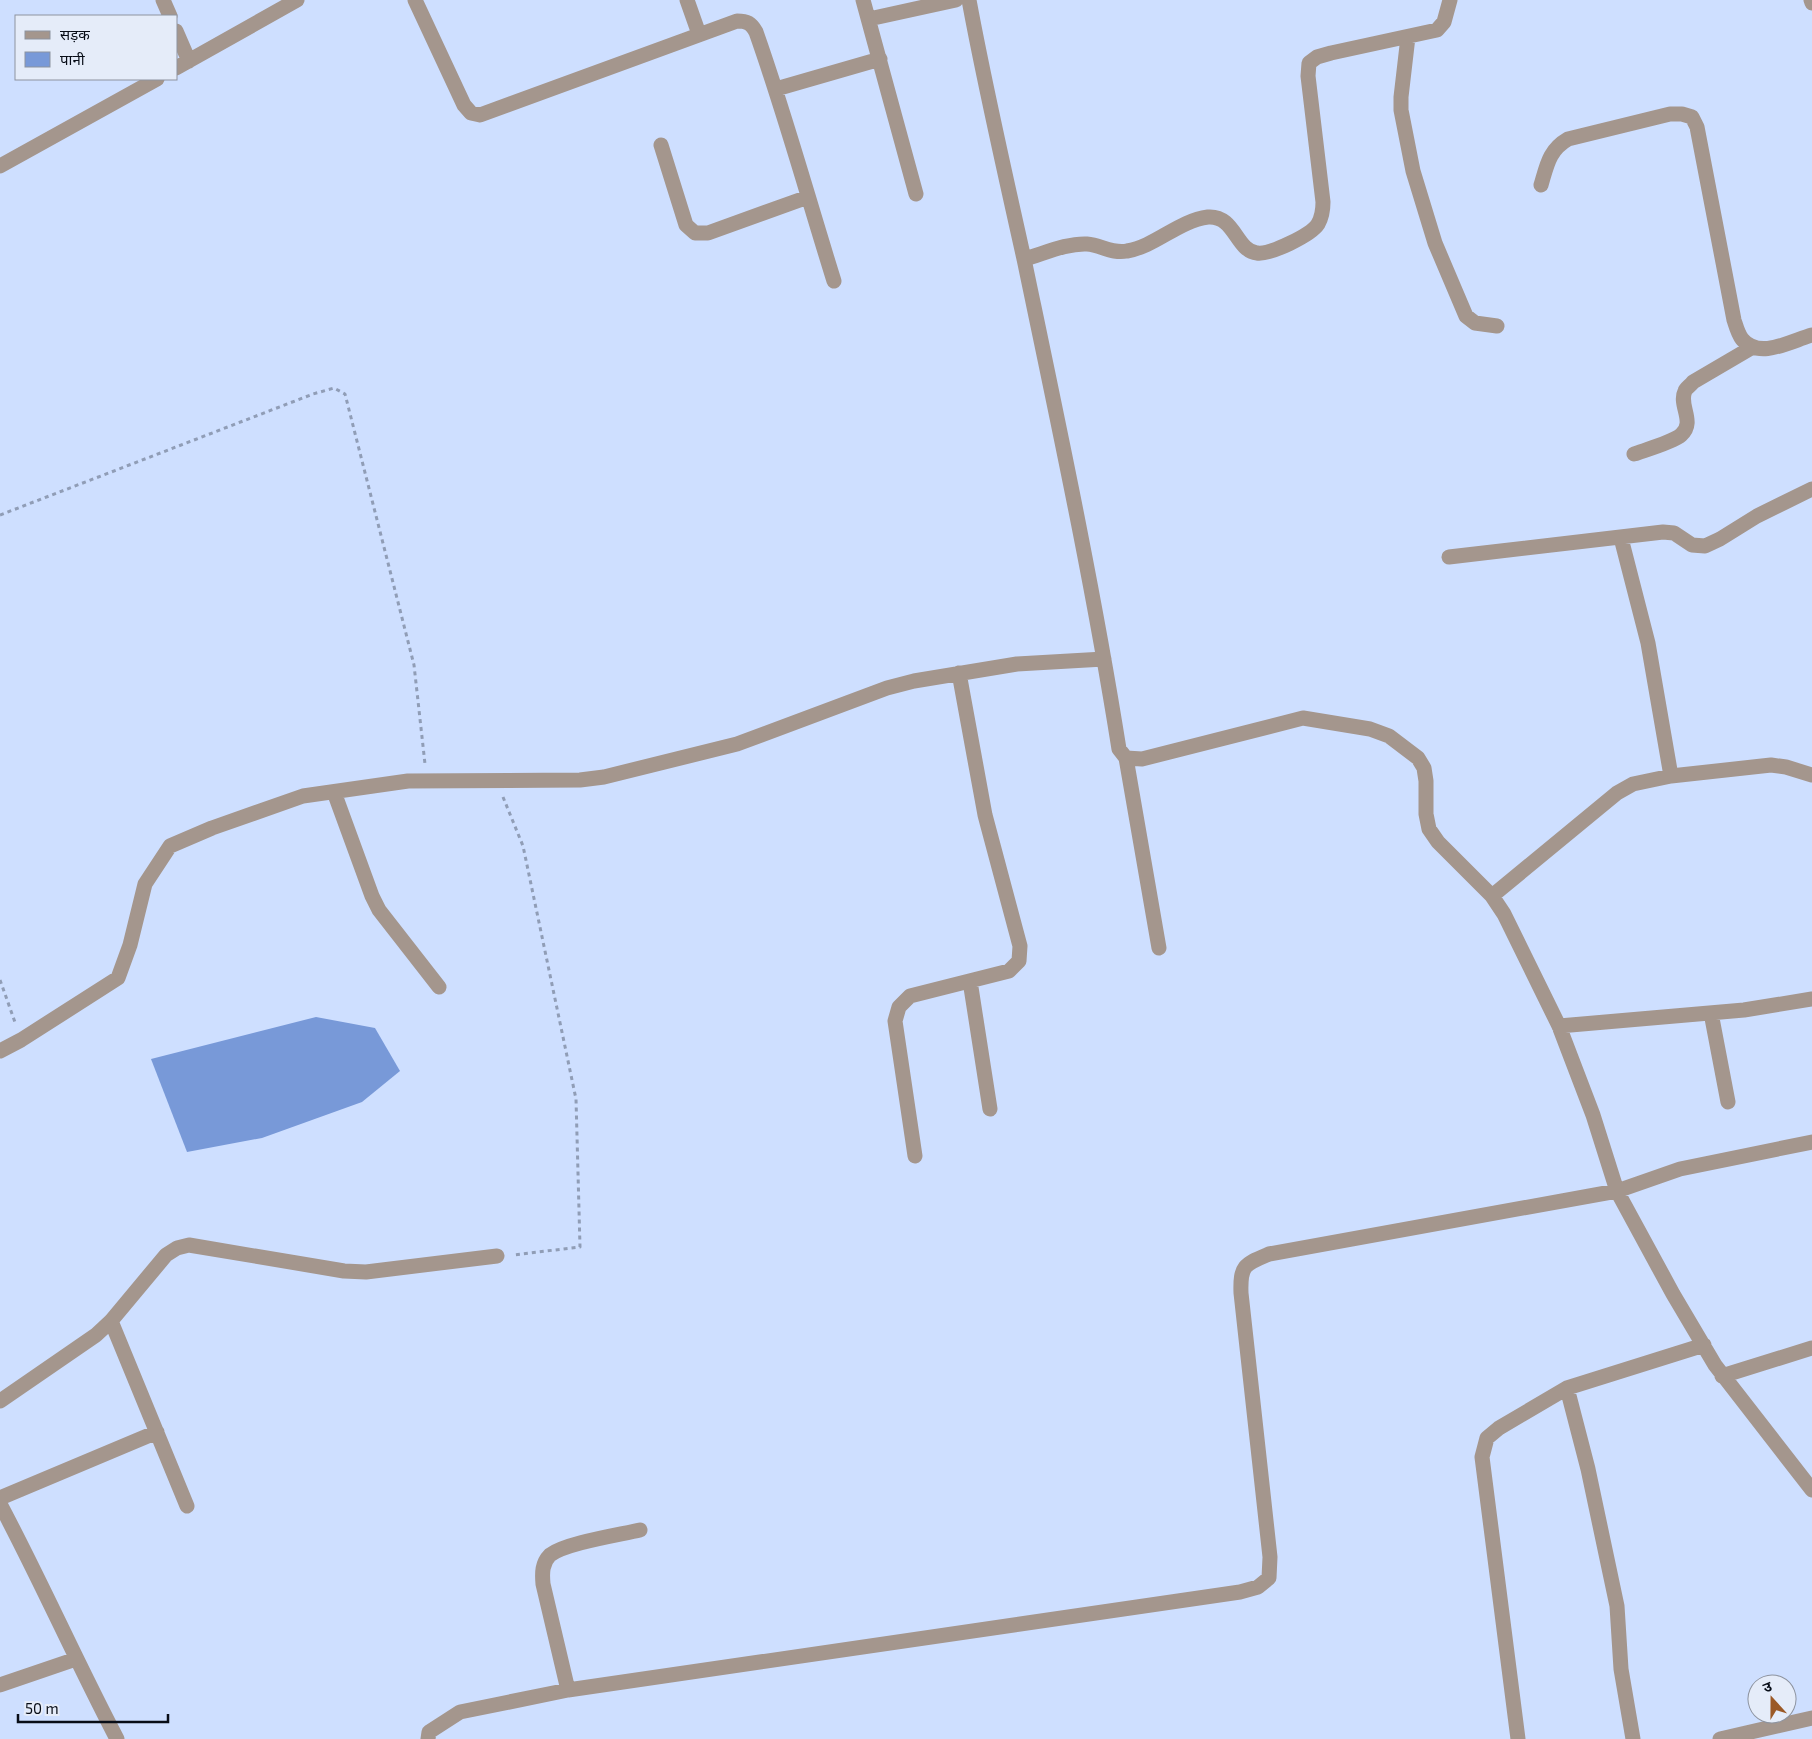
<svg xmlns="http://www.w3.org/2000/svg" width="1812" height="1739" font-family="'Exo 2','Noto Sans Devanagari',sans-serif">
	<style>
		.water { fill: #7899d8 }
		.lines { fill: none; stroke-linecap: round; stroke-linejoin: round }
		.path { stroke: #909db6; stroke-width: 3; stroke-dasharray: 4 4; stroke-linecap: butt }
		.street { stroke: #a4968d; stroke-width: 15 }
	</style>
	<rect width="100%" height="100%" fill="#cedfff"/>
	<!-- water -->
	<path class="water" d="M316 1017 375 1028 400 1071 362 1102 262 1138 187 1152 151 1059Z"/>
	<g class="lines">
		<!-- path -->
		<path class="path" d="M0 515 313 394 334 388 345 394 414 665 425 764
			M503 797 523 846 576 1099 580 1247 513 1255
			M0 980 16 1025"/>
		<!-- street -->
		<path class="street" d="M163 0 170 16
			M415 0 464 105 471 113 480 115 737 21C747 21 751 23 756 32 785 114 808 198 834 281
			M687 0 699 34
			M863 0 916 194
			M969 0C985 87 1005 173 1024 259 1058 422 1093 585 1119 749L1126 758 1142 759 1303 718 1370 729 1389 736 1418 758 1424 768 1426 781V814L1429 829 1438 842 1492 896 1504 914 1559 1026 1593 1115 1617 1191 1673 1294 1715 1365 1812 1490
			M1811 0 1812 3
			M869 19 956 0
			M176 31 189 61
			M1408 37 1401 97V110L1413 171 1435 243 1466 316 1475 323 1497 326
			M176 68 297 0
			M776 89 880 59
			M661 145 686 225 695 233H708L808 197
			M0 166 157 79
			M1541 185C1547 165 1549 150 1568 139L1670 114H1682L1692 117 1697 127 1734 320C1736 326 1738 334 1742 339 1759 360 1791 341 1812 335
			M1024 259C1043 254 1066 243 1087 244 1101 245 1112 254 1127 251 1156 246 1178 221 1208 217 1235 215 1236 251 1257 253 1270 255 1311 235 1318 224 1322 217 1323 209 1323 202L1308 76 1309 63 1317 57 1331 53 1437 30 1444 22 1450 0
			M1634 454C1645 450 1673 442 1681 435 1696 422 1678 405 1685 391 1686 388 1691 385 1693 382L1751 348
			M1621 538 1648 643 1671 776
			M1449 557 1663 532 1674 533 1692 545 1705 546 1720 539 1757 516 1812 489
			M1126 758 1159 948
			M334 792 372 896 379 910 439 987
			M1492 896 1617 793 1633 784 1671 776 1771 765 1786 767 1812 775
			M970 981 990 1109
			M1711 1013 1728 1102
			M1559 1026 1744 1010 1812 999
			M0 1051 21 1040 118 978 130 945 145 884 170 846 212 828 303 796 408 781 580 780 604 777 737 744 887 688 914 681 1017 664 1104 659
			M915 1156 895 1021 899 1007 910 996 1009 971 1019 961 1020 946 985 815 959 673
			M111 1321 187 1506
			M1722 1376 1812 1348
			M1567 1388 1588 1469 1617 1606 1621 1669 1633 1739
			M0 1401 96 1335 111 1321 166 1255 177 1248 189 1245 344 1271 366 1272 497 1256
			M0 1498 157 1432
			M0 1504C41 1581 76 1661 117 1739
			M0 1685 76 1659
			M568 1690 543 1584C542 1573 542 1563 550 1555 566 1543 619 1535 640 1530
			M428 1739 429 1732 460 1712 568 1690 1240 1592 1258 1587 1269 1578 1270 1557 1241 1293C1240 1265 1245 1264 1269 1254L1617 1191 1680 1169 1812 1142
			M1518 1739 1482 1457 1487 1438 1499 1428 1567 1388 1704 1345
			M1720 1739 1812 1718"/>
	</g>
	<!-- legend -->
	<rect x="15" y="15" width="162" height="65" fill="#e5ecf9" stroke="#8d939f"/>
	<rect x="25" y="31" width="25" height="8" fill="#a4968d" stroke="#8d939f"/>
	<text x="60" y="40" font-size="15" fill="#080d17">सड़क</text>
	<rect x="25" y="52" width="25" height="15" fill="#7899d8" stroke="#8d939f"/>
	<text x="60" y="65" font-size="15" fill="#080d17">पानी</text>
	<!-- north arrow -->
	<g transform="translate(1772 1699) rotate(339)"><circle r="24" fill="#e5ecf9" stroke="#8d939f"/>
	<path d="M0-4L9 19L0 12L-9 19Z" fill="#9b5926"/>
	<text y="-8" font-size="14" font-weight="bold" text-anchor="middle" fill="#080d17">उ</text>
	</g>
	<!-- scale -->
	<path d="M18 1714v8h150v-8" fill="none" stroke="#080d17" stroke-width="2.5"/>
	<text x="25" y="1714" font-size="15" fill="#080d17" stroke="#e5ecf9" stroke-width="4" paint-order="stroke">50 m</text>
</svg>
